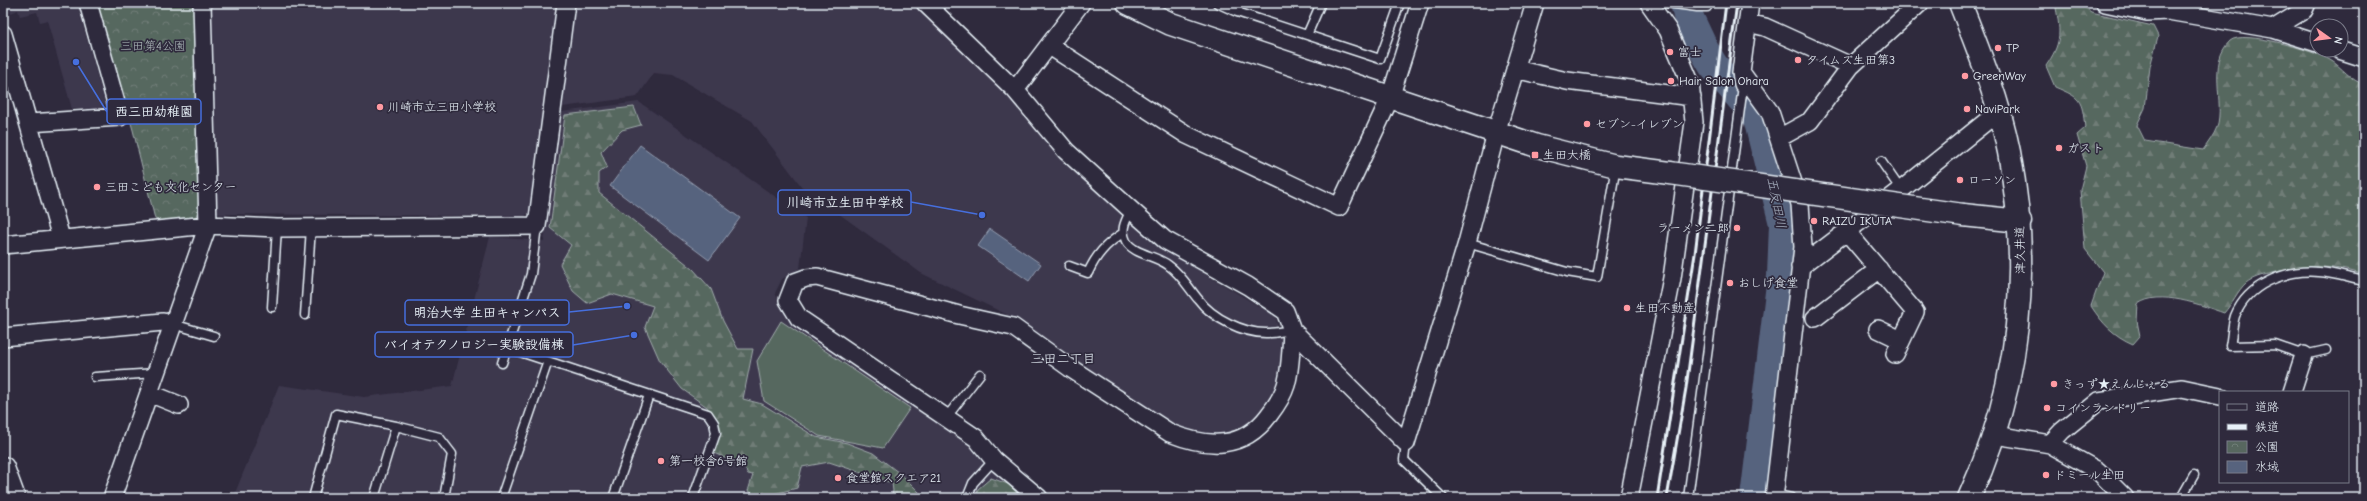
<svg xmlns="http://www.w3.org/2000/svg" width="2367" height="501" font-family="'Comic Neue','Klee One',sans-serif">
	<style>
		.built { fill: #3e384e }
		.grass { fill: #57675f; stroke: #a0acac }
		.forest { fill: url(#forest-firs); stroke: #a0acac }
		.park { fill: url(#park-crowns); stroke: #a0acac }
		.water { fill: #57637e; stroke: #919caf }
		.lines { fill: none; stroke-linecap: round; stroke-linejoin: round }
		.river { stroke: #57637e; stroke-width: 30 }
		.lane-casing { stroke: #e8f1f8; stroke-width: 11 }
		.street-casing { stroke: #e8f1f8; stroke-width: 20 }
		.secondary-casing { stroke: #e8f1f8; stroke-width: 25 }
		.primary-casing { stroke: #e8f1f8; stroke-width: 25 }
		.lane { stroke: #2f2a3d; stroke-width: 8 }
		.street { stroke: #2f2a3d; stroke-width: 17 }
		.secondary { stroke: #2f2a3d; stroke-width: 22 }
		.primary { stroke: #2f2a3d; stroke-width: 22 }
		.rail { stroke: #e8f1f8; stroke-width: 3 }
		.secondary-bridge-casing { stroke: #e8f1f8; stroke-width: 25; stroke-linecap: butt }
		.secondary-bridge { stroke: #2f2a3d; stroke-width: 22 }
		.poi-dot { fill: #ff9aa2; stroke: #2f2a3d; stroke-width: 1.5 }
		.labels { text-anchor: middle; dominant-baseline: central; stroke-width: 3.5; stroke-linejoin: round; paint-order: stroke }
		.park-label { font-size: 12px; fill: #aebabb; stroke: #2f2a3d }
		.poi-label { font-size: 12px; fill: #e8f1f8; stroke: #2f2a3d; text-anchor: start }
		.street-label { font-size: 12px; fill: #e8f1f8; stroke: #2f2a3d }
		.water-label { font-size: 13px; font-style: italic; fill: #aeb8c7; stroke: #2f2a3d }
		.neighbourhood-label { font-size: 13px; fill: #e8f1f8; stroke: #2f2a3d }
		.leader { fill: none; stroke: #466fde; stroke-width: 1.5 }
		.callout-dot { fill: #466fde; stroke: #2f2a3d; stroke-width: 1.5 }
		.callout { fill: #2f2a3d; stroke: #466fde; stroke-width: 1.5 }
		.callout-label { font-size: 13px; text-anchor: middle; font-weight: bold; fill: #e8f1f8 }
	</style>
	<defs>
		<pattern id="forest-firs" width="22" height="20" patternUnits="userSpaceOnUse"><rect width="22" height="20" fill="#57675f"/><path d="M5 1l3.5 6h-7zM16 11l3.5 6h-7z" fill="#6f7d77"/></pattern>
		<pattern id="park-crowns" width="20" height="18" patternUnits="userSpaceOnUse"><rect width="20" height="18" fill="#57675f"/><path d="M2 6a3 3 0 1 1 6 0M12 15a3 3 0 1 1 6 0" fill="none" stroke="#6f7d77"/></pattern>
	</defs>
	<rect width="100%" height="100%" fill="#2f2a3d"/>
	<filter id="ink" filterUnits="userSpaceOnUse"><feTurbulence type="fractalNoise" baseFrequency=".025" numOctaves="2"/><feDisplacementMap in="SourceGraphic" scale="8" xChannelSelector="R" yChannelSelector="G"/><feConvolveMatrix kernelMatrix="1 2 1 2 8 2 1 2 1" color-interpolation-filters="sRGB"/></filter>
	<g filter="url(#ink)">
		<!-- built -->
		<path class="built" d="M8 3H77L105 103 101 109H72L47 20 40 22 37 12 20 16 18 10 11 13Z
			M211 3H558L532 210 525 216 217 214Z
			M576 3H914L987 69 1065 163 1158 246 1275 316 1284 349 1280 378 1272 398 1245 430 1211 434 1193 433 1160 417 1018 320 921 273 802 187 752 121 673 75 654 73 637 97 562 107Z
			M639 102 806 218 800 268 782 279 775 293 787 319 973 448 1026 498H233L279 385 364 397 452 386 490 237 544 241 562 112Z"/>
		<!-- grass -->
		<path class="grass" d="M781 321 910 408 883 448 819 436 764 401 757 361Z"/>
		<!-- forest -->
		<path class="forest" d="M2061 3H2079L2091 12 2153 26 2158 36 2150 67 2145 108 2137 125 2145 141 2203 150C2208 143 2214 135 2217 127 2225 102 2207 63 2230 41 2243 29 2315 51 2330 60 2341 66 2352 82 2364 84V275C2332 264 2301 265 2269 274 2262 275 2252 278 2246 283 2238 290 2232 304 2224 313 2201 305 2159 289 2138 304L2137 321 2140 336 2133 344C2114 336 2102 323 2091 306L2103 272 2085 249 2080 190 2086 166 2077 135 2085 128C2082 99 2081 98 2055 87L2046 66C2061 44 2061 34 2056 8Z
			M634 107 641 125 622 130 601 152 607 167 599 173V193L693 269 711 289 723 321 738 349H753L743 399 762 404 816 437 847 443 873 453 903 476 922 495 934 498H891L893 491 892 483 829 462 802 467 797 488 762 497 748 491 753 475 748 474 744 467 714 453 720 426 707 407 682 389 660 361 645 327 653 306 612 294 587 303 573 291 560 264 571 245 550 228 565 115Z
			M991 478 1008 484 1022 498H976L978 489Z"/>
		<!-- park -->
		<path class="park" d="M96 3H194L199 208 195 219 163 221 155 219 133 130Z"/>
		<!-- water -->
		<path class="water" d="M640 145 740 218 709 260 610 186Z
			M990 229 1041 264 1029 281 978 246Z"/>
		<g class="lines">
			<!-- river -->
			<path class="river" d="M1685 3 1688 16 1704 50 1713 65 1758 118 1784 224 1782 276 1755 498"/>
			<defs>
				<path id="lane" d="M1217 3 1237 12 1380 59 1400 3
					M1667 3 1697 7H1707V3
					M1237 12 1240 3
					M1307 35 1321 3
					M1881 161 1901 190
					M1131 210C1126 220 1120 229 1126 241 1133 254 1157 256 1168 265 1181 274 1188 287 1198 299 1212 318 1244 334 1268 333 1276 333 1284 331 1292 330
					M1467 243 1567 272 1597 277 1616 166
					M1069 266 1088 273C1096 255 1106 244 1123 233
					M272 307 277 228
					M305 315 311 228
					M173 324 214 336
					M508 348 708 414 714 423 716 433 693 498
					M2326 350 2304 355 2275 345 2230 346C2232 337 2232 325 2235 316 2248 284 2285 269 2319 272 2334 273 2349 278 2364 281
					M502 363 531 274 537 226
					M95 377 156 373
					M946 418 980 374
					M1406 443 1404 460 1443 498
					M1774 494 1792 498
					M313 498 336 414 396 426 439 437 452 454 444 498
					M374 498 396 426
					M501 498 548 361
					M613 498 649 395
					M967 498 973 483 994 460
					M1688 498 1743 86
					M2181 498 2194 475"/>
				<path id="street" d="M925 3 1015 90 1066 151 1131 210 1165 240 1248 286 1285 311 1292 330 1406 443 1467 243 1496 133 1535 3
					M2105 3 2147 12 2168 11 2273 29 2317 43
					M1748 23 1765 27 1851 66 1920 3
					M2273 29 2304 10 2307 3
					M3 34 61 238
					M1050 46 1187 135 1339 207 1390 98 1420 3
					M2339 50 2364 58
					M1515 69 1567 81 1692 97
					M1741 72 1770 112 1800 204 1803 247 1774 498
					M1743 84 1741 72 1750 3
					M1015 90 1081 3
					M29 123 120 117 88 3
					M1779 138 1810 121 1851 66
					M1847 232 1915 312 1895 354
					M3 245 208 225 277 228 537 226 566 3
					M1800 267 1901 190 1998 112
					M1815 318 1879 269
					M1878 329 1901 340
					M3 337 163 322 173 324
					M2292 392 2304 355
					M149 393 179 405
					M1995 435 2050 444 2098 471 2125 498
					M2050 444 2062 431 2099 401 2182 388 2220 396
					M112 498 208 225 202 3
					M1039 498 994 460 976 438 799 318 788 300 795 282 806 278 817 277 959 315 1013 327 1070 368 1170 433C1208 448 1243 450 1269 415 1276 406 1283 395 1286 385 1291 368 1291 348 1292 330
					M1629 498 1672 278 1694 122 1690 82 1668 30 1649 3"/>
				<path id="secondary" d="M1128 3 1171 24 1537 146 1616 166 1670 173
					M1963 215 2020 221
					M3 468 14 498"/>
				<path id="primary" d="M1960 3C1979 51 1999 101 2009 152 2032 272 2020 387 1969 498"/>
			</defs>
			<!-- lane casing -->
			<use href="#lane" class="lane-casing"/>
			<!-- street casing -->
			<use href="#street" class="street-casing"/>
			<!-- secondary casing -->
			<use href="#secondary" class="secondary-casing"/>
			<!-- primary casing -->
			<use href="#primary" class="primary-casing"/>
			<!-- lane -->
			<use href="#lane" class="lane"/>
			<!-- street -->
			<use href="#street" class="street"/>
			<!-- secondary -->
			<use href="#secondary" class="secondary"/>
			<!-- primary -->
			<use href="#primary" class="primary"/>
			<!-- rail -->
			<path class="rail" d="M1657 498 1695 254 1726 3
				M1667 498 1686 388 1737 3"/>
			<defs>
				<path id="secondary-bridge" d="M1670 173 1963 215"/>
			</defs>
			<!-- secondary-bridge casing -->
			<use href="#secondary-bridge" class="secondary-bridge-casing"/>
			<!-- secondary-bridge -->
			<use href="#secondary-bridge" class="secondary-bridge"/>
		</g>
	</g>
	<!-- markers -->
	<g class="poi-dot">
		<circle cx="1998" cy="48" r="4"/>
		<circle cx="1670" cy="52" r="4"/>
		<circle cx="1798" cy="60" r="4"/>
		<circle cx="1965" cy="76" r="4"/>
		<circle cx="1671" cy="81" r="4"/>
		<circle cx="380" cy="107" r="4"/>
		<circle cx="1967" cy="109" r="4"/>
		<circle cx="1587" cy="124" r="4"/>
		<circle cx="2059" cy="148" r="4"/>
		<rect x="1531" y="151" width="8" height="8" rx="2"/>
		<circle cx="1960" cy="180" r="4"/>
		<circle cx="97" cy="187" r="4"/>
		<circle cx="1814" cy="221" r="4"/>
		<circle cx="1737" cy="228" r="4"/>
		<circle cx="1730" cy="283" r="4"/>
		<circle cx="1627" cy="308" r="4"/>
		<circle cx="2054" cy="384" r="4"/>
		<circle cx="2047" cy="408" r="4"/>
		<circle cx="661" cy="461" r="4"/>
		<circle cx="2046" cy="475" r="4"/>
		<circle cx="838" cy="478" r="4"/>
	</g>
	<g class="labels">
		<!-- park labels -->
		<g class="park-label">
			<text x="153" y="46">三田第4公園</text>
		</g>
		<!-- poi labels -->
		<g class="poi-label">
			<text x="2006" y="48">TP</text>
			<text x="1678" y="52">富士</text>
			<text x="1806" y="60">タイムズ生田第3</text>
			<text x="1973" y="76">GreenWay</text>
			<text x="1679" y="81">Hair Salon Ohara</text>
			<text x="388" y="107">川崎市立三田小学校</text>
			<text x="1975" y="109">NaviPark</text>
			<text x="1595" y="124">セブン-イレブン</text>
			<text x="2067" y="148">ガスト</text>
			<text x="1543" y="155">生田大橋</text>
			<text x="1968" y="180">ローソン</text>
			<text x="105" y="187">三田こども文化センター</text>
			<text x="1822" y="221">RAIZU IKUTA</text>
			<text x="1729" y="228" text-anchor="end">ラーメン二郎</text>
			<text x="1738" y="283">おしげ食堂</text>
			<text x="1635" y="308">生田不動産</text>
			<text x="2062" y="384">きっず★えんじぇる</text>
			<text x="2055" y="408">コインランドリー</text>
			<text x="669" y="461">第一校舎6号館</text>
			<text x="2054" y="475">ドミール生田</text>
			<text x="846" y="478">食堂館スクエア21</text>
		</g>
		<!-- street labels -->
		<g class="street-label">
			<text transform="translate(2020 250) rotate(-91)">津久井道</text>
		</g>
		<!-- water labels -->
		<g class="water-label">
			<text transform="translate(1777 203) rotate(79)">五反田川</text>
		</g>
		<!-- neighbourhood labels -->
		<g class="neighbourhood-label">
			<text x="1063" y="358">三田二丁目</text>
		</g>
	</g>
	<!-- callouts -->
	<path class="leader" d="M76 62L107 112M982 215L911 202M627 306L569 312M634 335L573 345"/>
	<g class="callout-dot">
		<circle cx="76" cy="62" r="4"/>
		<circle cx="982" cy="215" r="4"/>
		<circle cx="627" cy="306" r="4"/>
		<circle cx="634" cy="335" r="4"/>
	</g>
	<g class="callout">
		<rect x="107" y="99" width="94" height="25" rx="4"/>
		<rect x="778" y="190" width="133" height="25" rx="4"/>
		<rect x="405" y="300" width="164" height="25" rx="4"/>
		<rect x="375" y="332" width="198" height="25" rx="4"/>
	</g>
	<g class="callout-label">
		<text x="154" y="116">西三田幼稚園</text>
		<text x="845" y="207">川崎市立生田中学校</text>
		<text x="487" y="317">明治大学 生田キャンパス</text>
		<text x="474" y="349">バイオテクノロジー実験設備棟</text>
	</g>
	<!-- margin -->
	<rect width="2367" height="501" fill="none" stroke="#2f2a3d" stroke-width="16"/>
	<rect x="8" y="8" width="2351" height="485" fill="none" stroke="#e8f1f8" stroke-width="1.5" filter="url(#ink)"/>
	<!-- legend -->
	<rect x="2219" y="391" width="130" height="92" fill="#2f2a3d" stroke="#797a88"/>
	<rect x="2227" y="404" width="20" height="6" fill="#2f2a3d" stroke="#797a88"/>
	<text x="2255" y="411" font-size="12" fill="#e8f1f8">道路</text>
	<rect x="2227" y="424" width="20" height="6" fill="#e8f1f8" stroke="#797a88"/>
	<text x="2255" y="431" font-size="12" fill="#e8f1f8">鉄道</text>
	<rect x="2227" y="441" width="20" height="12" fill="url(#park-crowns)" stroke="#797a88"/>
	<text x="2255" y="451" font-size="12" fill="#e8f1f8">公園</text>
	<rect x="2227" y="461" width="20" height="12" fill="#57637e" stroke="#797a88"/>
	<text x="2255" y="471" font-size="12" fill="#e8f1f8">水域</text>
	<!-- north arrow -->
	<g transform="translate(2329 38) rotate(104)"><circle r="19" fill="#2f2a3d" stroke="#797a88"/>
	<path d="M0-3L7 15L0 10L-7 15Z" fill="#ff9aa2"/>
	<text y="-6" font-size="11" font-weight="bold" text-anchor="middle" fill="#e8f1f8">N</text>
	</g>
</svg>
